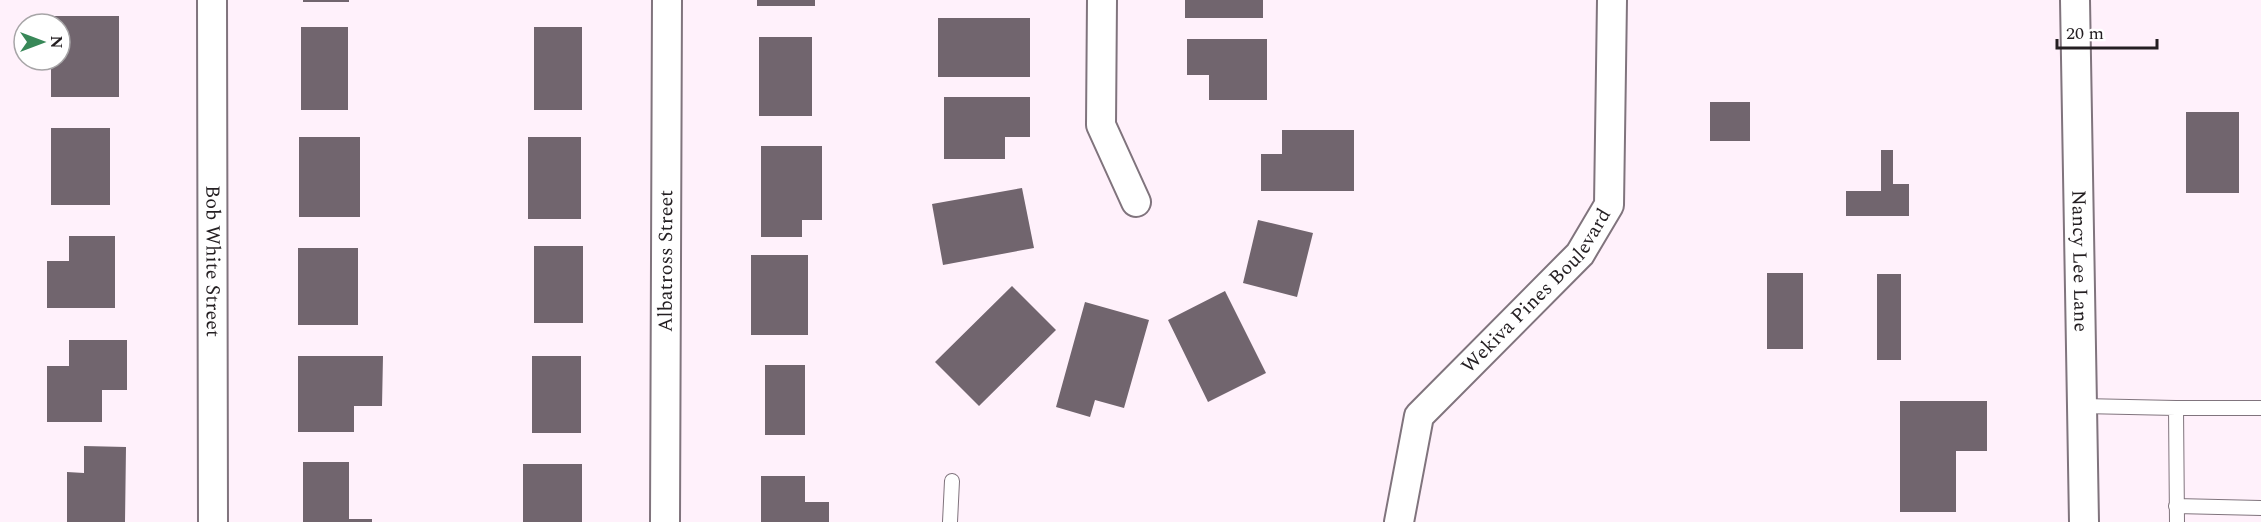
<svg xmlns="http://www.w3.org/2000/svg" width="2261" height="522" font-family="Spectral,serif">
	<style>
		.building { fill: #71656e }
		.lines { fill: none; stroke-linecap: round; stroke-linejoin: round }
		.lane-casing { stroke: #80747d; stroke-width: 16 }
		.street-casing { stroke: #80747d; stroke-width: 32 }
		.lane { stroke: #fff; stroke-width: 14 }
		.street { stroke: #fff; stroke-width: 28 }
		.labels { text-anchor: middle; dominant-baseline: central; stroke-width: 6; stroke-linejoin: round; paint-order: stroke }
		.street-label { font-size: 20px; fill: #241f22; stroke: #fff }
	</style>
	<rect width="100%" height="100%" fill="#fff1fb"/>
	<!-- building -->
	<path class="building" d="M303 0H349V2H303Z
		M757 0H815V6H757Z
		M1185 0H1263V18H1185Z
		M51 16H119V97H51V60H60V24H51Z
		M938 18H1030V77H938Z
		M301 27H348V110H301Z
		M534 27H582V110H534Z
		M759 37H812V116H759Z
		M1187 39H1267V100H1209V75H1187Z
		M944 97H1030V137H1005V159H944Z
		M1710 102H1750V141H1710Z
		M2186 112H2239V193H2186Z
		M51 128H110V205H51Z
		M1282 130H1354V191H1261V154H1282Z
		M299 137H360V217H299Z
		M528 137H581V219H528Z
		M761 146H822V220H802V237H761Z
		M1881 150H1893V184H1909V216H1846V191H1881Z
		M1022 188 1034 248 943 265 932 204Z
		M1258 220 1313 233 1297 297 1243 283Z
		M69 236H115V308H47V261H69Z
		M534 246H583V323H534Z
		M298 248H358V325H298Z
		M751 255H808V335H751Z
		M1767 273H1803V349H1767Z
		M1877 274H1901V360H1877Z
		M1012 286 1056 330 979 406 935 362Z
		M1225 291 1266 373 1208 402 1168 320Z
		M1085 302 1149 320 1124 408 1095 400 1090 417 1056 407Z
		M69 340H127V390H102V422H47V366H69Z
		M298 356H383L382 406H354V432H298Z
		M532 356H581V433H532Z
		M765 365H805V435H765Z
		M1900 401H1987V451H1956V512H1900Z
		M84 446 126 447 125 522H67V472L84 473Z
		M303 462H349V519H372V522H303Z
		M523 464H582V522H523Z
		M761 476H805V502H829V522H761Z"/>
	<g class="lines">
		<defs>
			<path id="lane" d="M2082 406 2176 408 2177 522
				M2176 408H2261
				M2176 506 2261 508
				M950 522 952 481"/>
			<g id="street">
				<path id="s1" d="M212 0 213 522"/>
				<path d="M1102 0 1101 125 1136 202"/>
				<path id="s2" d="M2075 0 2084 522"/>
				<path id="s3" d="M665 522 667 0"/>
				<path id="s4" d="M1399 522 1419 416 1580 254 1609 205 1612 0"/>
			</g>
		</defs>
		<!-- lane casing -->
		<use href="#lane" class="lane-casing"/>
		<!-- street casing -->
		<use href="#street" class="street-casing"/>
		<!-- lane -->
		<use href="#lane" class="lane"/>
		<!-- street -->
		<use href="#street" class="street"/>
	</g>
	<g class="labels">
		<!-- street labels -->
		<g class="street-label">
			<text stroke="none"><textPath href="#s1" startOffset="261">Bob White Street</textPath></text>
			<text stroke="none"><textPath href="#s3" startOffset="261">Albatross Street</textPath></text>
			<text stroke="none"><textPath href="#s2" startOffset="261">Nancy Lee Lane</textPath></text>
			<text stroke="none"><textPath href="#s4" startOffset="280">Wekiva Pines Boulevard</textPath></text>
		</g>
	</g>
	<!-- north arrow -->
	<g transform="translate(42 42) rotate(90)"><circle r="28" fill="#ffffff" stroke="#a7a5a7" stroke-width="1.5"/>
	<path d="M0-4.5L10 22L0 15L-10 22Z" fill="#388858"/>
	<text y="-9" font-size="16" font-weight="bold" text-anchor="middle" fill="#241f22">N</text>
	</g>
	<!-- scale -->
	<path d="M2057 39v9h100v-9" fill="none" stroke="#241f22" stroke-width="3"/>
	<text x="2066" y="39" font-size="18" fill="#241f22" stroke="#ffffff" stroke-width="4.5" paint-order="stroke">20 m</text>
</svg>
